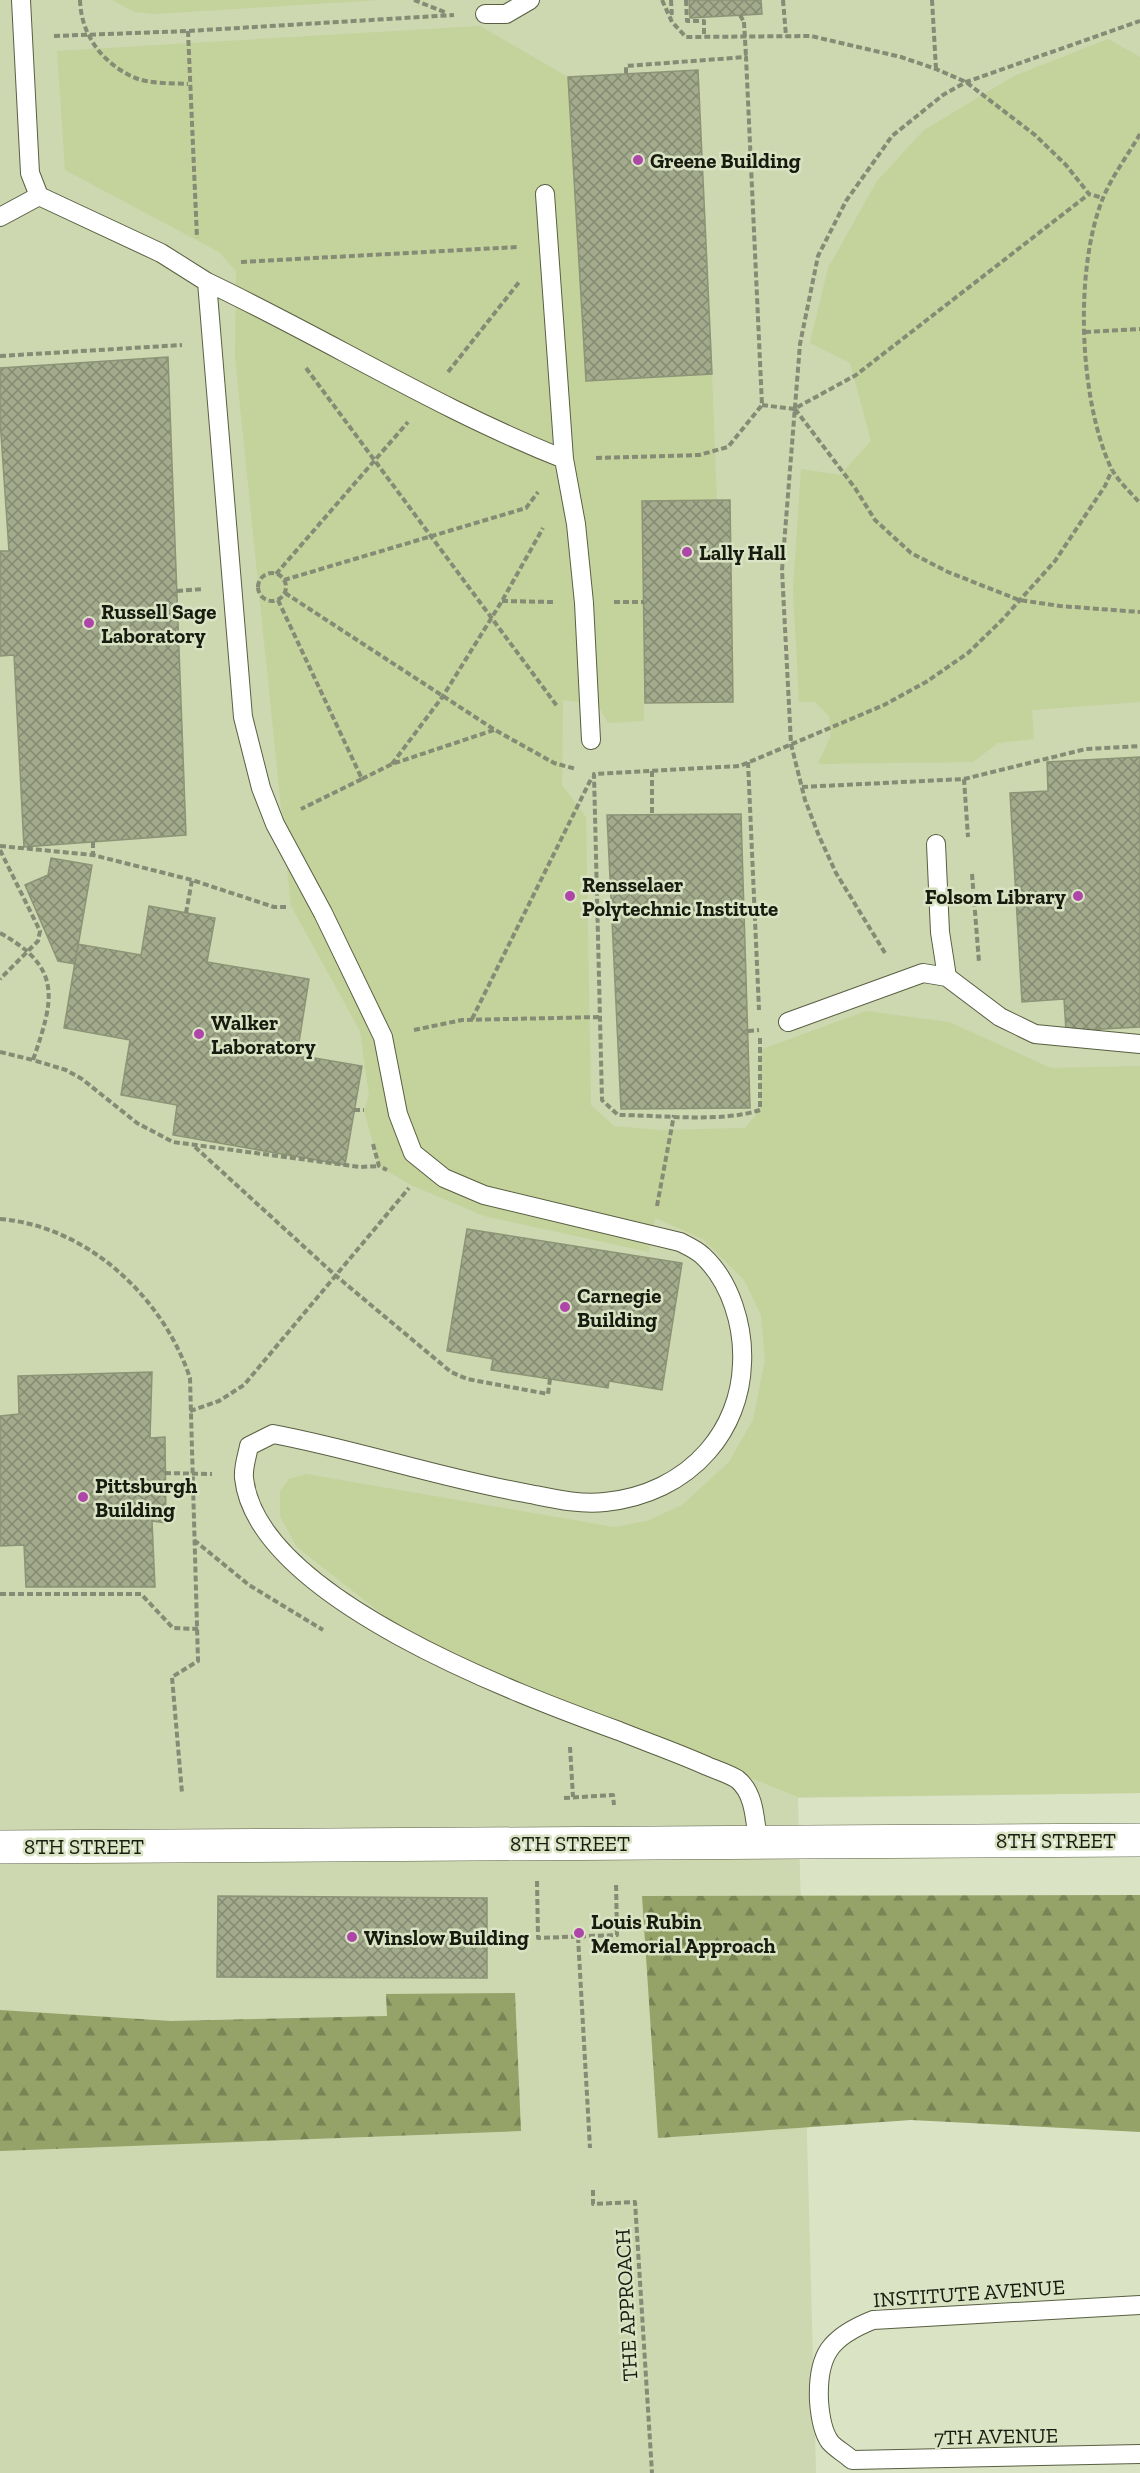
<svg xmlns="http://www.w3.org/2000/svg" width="1140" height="2473" font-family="'Zilla Slab',serif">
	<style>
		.built { fill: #cdd7b0 }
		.green { fill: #c4d29c }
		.forest { fill: url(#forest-firs) }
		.building { fill: url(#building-cross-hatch); stroke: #8c9476; stroke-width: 1.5 }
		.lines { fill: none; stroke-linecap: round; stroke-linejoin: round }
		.lane-casing { stroke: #585f42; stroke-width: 20 }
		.secondary-casing { stroke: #585f42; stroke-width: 34 }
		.path { stroke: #858b74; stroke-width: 4; stroke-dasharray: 6 3; stroke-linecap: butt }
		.lane { stroke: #fff; stroke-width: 18 }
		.secondary { stroke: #fff; stroke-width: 33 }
		.path-bridge { stroke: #858b74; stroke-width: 4; stroke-dasharray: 6 3; stroke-linecap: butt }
		.poi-dot { fill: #ae46a9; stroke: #dae3c3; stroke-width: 2 }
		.labels { text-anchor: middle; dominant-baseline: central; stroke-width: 5; stroke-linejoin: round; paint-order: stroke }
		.poi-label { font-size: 21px; font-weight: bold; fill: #181b0f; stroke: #dae3c3; text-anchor: start }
		.street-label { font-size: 21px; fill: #181b0f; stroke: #dae3c3 }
	</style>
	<defs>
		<pattern id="forest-firs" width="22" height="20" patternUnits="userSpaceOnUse" patternTransform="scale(1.5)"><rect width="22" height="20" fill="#95a268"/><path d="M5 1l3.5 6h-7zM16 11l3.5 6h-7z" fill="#798354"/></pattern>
		<pattern id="building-cross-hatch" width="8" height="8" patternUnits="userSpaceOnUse" patternTransform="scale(1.5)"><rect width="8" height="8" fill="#a3ab8c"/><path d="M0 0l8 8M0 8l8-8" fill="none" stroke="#848a71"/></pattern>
	</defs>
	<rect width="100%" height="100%" fill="#dae3c3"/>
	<!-- built -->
	<path class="built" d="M0 0H1140V1793L798 1798 816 2473H0Z"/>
	<!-- green -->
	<path class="green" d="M112 0H381L154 14 135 12Z
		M480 26 568 77 586 381 712 374 717 500 642 501 644 721 608 723 598 705 563 700 562 785 586 817 591 1105 614 1126 661 1130 745 1128 760 1110V1050L866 1011 949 1022 1051 1068 1140 1066V1793L798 1797 420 1644 297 1547 280 1516V1491L289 1479 306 1474 614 1527 647 1521 682 1505 729 1462 753 1420 765 1360 761 1315 744 1280 703 1239 655 1218 649 1252 484 1216 411 1185 379 1166 364 1110 369 1095 360 1031 291 906 235 357 236 271 219 252 65 170 57 51Z
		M1108 39 1140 57V702L1032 710 1034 739 998 743 973 762 818 764 831 735 829 716 815 702H799L793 589 801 469 840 475 871 441 850 363 810 343 828 268 877 181 924 130 1014 76Z"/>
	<!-- forest -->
	<path class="forest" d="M1140 1895V2132L911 2120 658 2138 642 1896Z
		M515 1993 521 2131 0 2151V2010L171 2021 387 2016 386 1994Z"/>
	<!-- building -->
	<path class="building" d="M689 0H761L762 14 690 18Z
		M698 70 712 374 586 381 568 77Z
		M168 357 186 835 24 847 14 655 0 656V551H9L0 420V368Z
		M730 500 733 702 645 703 642 501Z
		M1140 757V1027L1066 1031 1064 999 1022 1002 1010 793 1048 791 1047 762Z
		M741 814 750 1108 621 1109 607 815Z
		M51 858 92 865 75 964 58 961 25 885 48 875Z
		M149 906 215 918 207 962 309 979 297 1055 362 1066 345 1165 173 1135 177 1105 121 1095 130 1040 64 1028 78 944 141 955Z
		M467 1229 682 1263 662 1390 609 1381 608 1388 491 1370 493 1359 447 1351Z
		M152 1372 150 1438 165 1437 166 1523 152 1521 155 1587H26L24 1545 0 1546V1416L19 1414 18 1376Z
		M218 1896 487 1898V1978L217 1977Z"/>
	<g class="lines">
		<defs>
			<path id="lane" d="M21 0 30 173 39 196 161 253 207 282 243 717 261 788 275 824 323 913 383 1037 398 1114 413 1153 444 1178 484 1195 680 1242C688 1246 697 1250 703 1256 731 1282 744 1327 742 1364 741 1396 729 1427 708 1451 682 1481 645 1498 605 1502 578 1505 551 1498 525 1493 440 1478 358 1450 273 1434L249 1446C247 1457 243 1467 244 1478 257 1598 520 1695 619 1731 649 1743 678 1753 707 1766 717 1770 729 1774 737 1779 755 1793 755 1821 758 1842
				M485 14H506L530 0
				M545 194 564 459 576 524 584 603 591 740
				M0 217 39 196
				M207 282C327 339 440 410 564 459
				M936 844 940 932 947 977
				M788 1022 923 973 947 977 1000 1017 1035 1034 1140 1044
				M1140 2305 873 2320C830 2337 817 2355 819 2401 820 2415 822 2431 830 2442 836 2449 846 2454 852 2460L1140 2454"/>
			<path id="secondary" d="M0 1847 1140 1840"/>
		</defs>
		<!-- lane casing -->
		<use href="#lane" class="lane-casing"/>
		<!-- secondary casing -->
		<use href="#secondary" class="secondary-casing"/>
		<!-- path -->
		<path class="path" d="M80 0C81 34 101 62 133 77 148 84 171 83 188 84
			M414 0 447 13
			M662 0 672 22 686 37 811 36 901 57 936 69 966 82 1035 135 1066 165 1089 194 1103 198
			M671 0 672 18
			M686 0 687 21H704V37
			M783 0 786 36
			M932 0 936 69
			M740 15 744 22
			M188 31 197 238
			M54 36 188 31 454 15
			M1140 134C1128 155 1112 176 1103 198 1074 269 1079 399 1111 468 1118 481 1130 492 1140 503
			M241 262 518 247
			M1085 332 1140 329
			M0 356 182 345
			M306 368 557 706
			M448 372 520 281
			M762 405 794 409 856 375 1089 194
			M795 409 855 488 875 520 911 553 948 572 1019 600 1060 606 1140 612
			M596 458 699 455 728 447 762 405 746 57 626 66V74
			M258 587a14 14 0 1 1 28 0a14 14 0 1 1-28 0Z
			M276 574 408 422
			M284 580 526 508 538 492
			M177 591 203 589
			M285 593 495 730 554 763 576 769
			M278 600 362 779 301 809
			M502 601 553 602
			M614 602H644
			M748 762 759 1010
			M392 764 443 696 502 601 543 528
			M652 771V815
			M362 779 392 764 494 730
			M964 779 1086 749 1140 746
			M802 787 964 779 968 837
			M93 842V855
			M0 846 93 855 192 880 274 907H286
			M0 850 40 931 38 941 0 979
			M972 874 979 962
			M186 913 192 880
			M0 933C63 968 54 999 33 1060L66 1070 82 1079 137 1123 173 1142 360 1167 379 1166
			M885 953 836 873 819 836 805 800 791 744 782 570 800 344 818 256 846 201 892 136 943 95 966 82 1140 21
			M472 1019 592 777
			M414 1030 462 1020 601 1017
			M748 1031 759 1030
			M760 1038V1110C721 1123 660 1115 618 1115L602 1100 594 774 740 766 884 705 926 682 968 653 1002 620 1055 561 1105 486 1112 470
			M0 1052 33 1060
			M354 1110H364
			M373 1144 379 1166 387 1170
			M195 1147 335 1275 451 1372 467 1379 548 1394 550 1379
			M657 1206 674 1115
			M0 1219C87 1226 163 1297 190 1378L198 1661 172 1677 182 1793
			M190 1411 219 1401 244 1385 409 1188
			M165 1473 212 1474
			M194 1540 249 1585 323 1630
			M0 1594H141L173 1628 198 1629
			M570 1747 573 1797
			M564 1798 613 1795 614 1805
			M537 1881 538 1938 617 1935 616 1882
			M578 1937 590 2148
			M593 2190V2204L635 2202 652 2473"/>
		<!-- lane -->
		<use href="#lane" class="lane"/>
		<!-- secondary -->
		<use href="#secondary" class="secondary"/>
		<!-- path-bridge -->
		<path class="path-bridge" d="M744 22 746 57"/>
	</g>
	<!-- markers -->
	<g class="poi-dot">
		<circle cx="638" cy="160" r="6"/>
		<circle cx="687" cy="552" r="6"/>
		<circle cx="89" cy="623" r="6"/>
		<circle cx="570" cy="896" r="6"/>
		<circle cx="1078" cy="896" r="6"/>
		<circle cx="199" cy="1034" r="6"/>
		<circle cx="565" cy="1307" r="6"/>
		<circle cx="83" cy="1497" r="6"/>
		<circle cx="579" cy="1933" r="6"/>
		<circle cx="352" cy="1937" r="6"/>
	</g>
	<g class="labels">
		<!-- poi labels -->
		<g class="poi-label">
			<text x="650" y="160">Greene Building</text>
			<text x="699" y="552">Lally Hall</text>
			<text x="101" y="611">Russell Sage<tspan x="101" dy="24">Laboratory</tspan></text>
			<text x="582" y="884">Rensselaer<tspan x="582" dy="24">Polytechnic Institute</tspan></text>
			<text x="1066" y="896" text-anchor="end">Folsom Library</text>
			<text x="211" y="1022">Walker<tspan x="211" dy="24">Laboratory</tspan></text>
			<text x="577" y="1295">Carnegie<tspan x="577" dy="24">Building</tspan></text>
			<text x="95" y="1485">Pittsburgh<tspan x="95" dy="24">Building</tspan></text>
			<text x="591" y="1921">Louis Rubin<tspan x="591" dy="24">Memorial Approach</tspan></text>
			<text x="364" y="1937">Winslow Building</text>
		</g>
		<!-- street labels -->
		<g class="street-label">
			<text x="1056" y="1840">8TH STREET</text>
			<text x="570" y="1843">8TH STREET</text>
			<text x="84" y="1846">8TH STREET</text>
			<text transform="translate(969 2293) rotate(-4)">INSTITUTE AVENUE</text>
			<text transform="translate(626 2305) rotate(-93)">THE APPROACH</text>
			<text transform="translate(996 2436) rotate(-1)">7TH AVENUE</text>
		</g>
	</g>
</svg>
